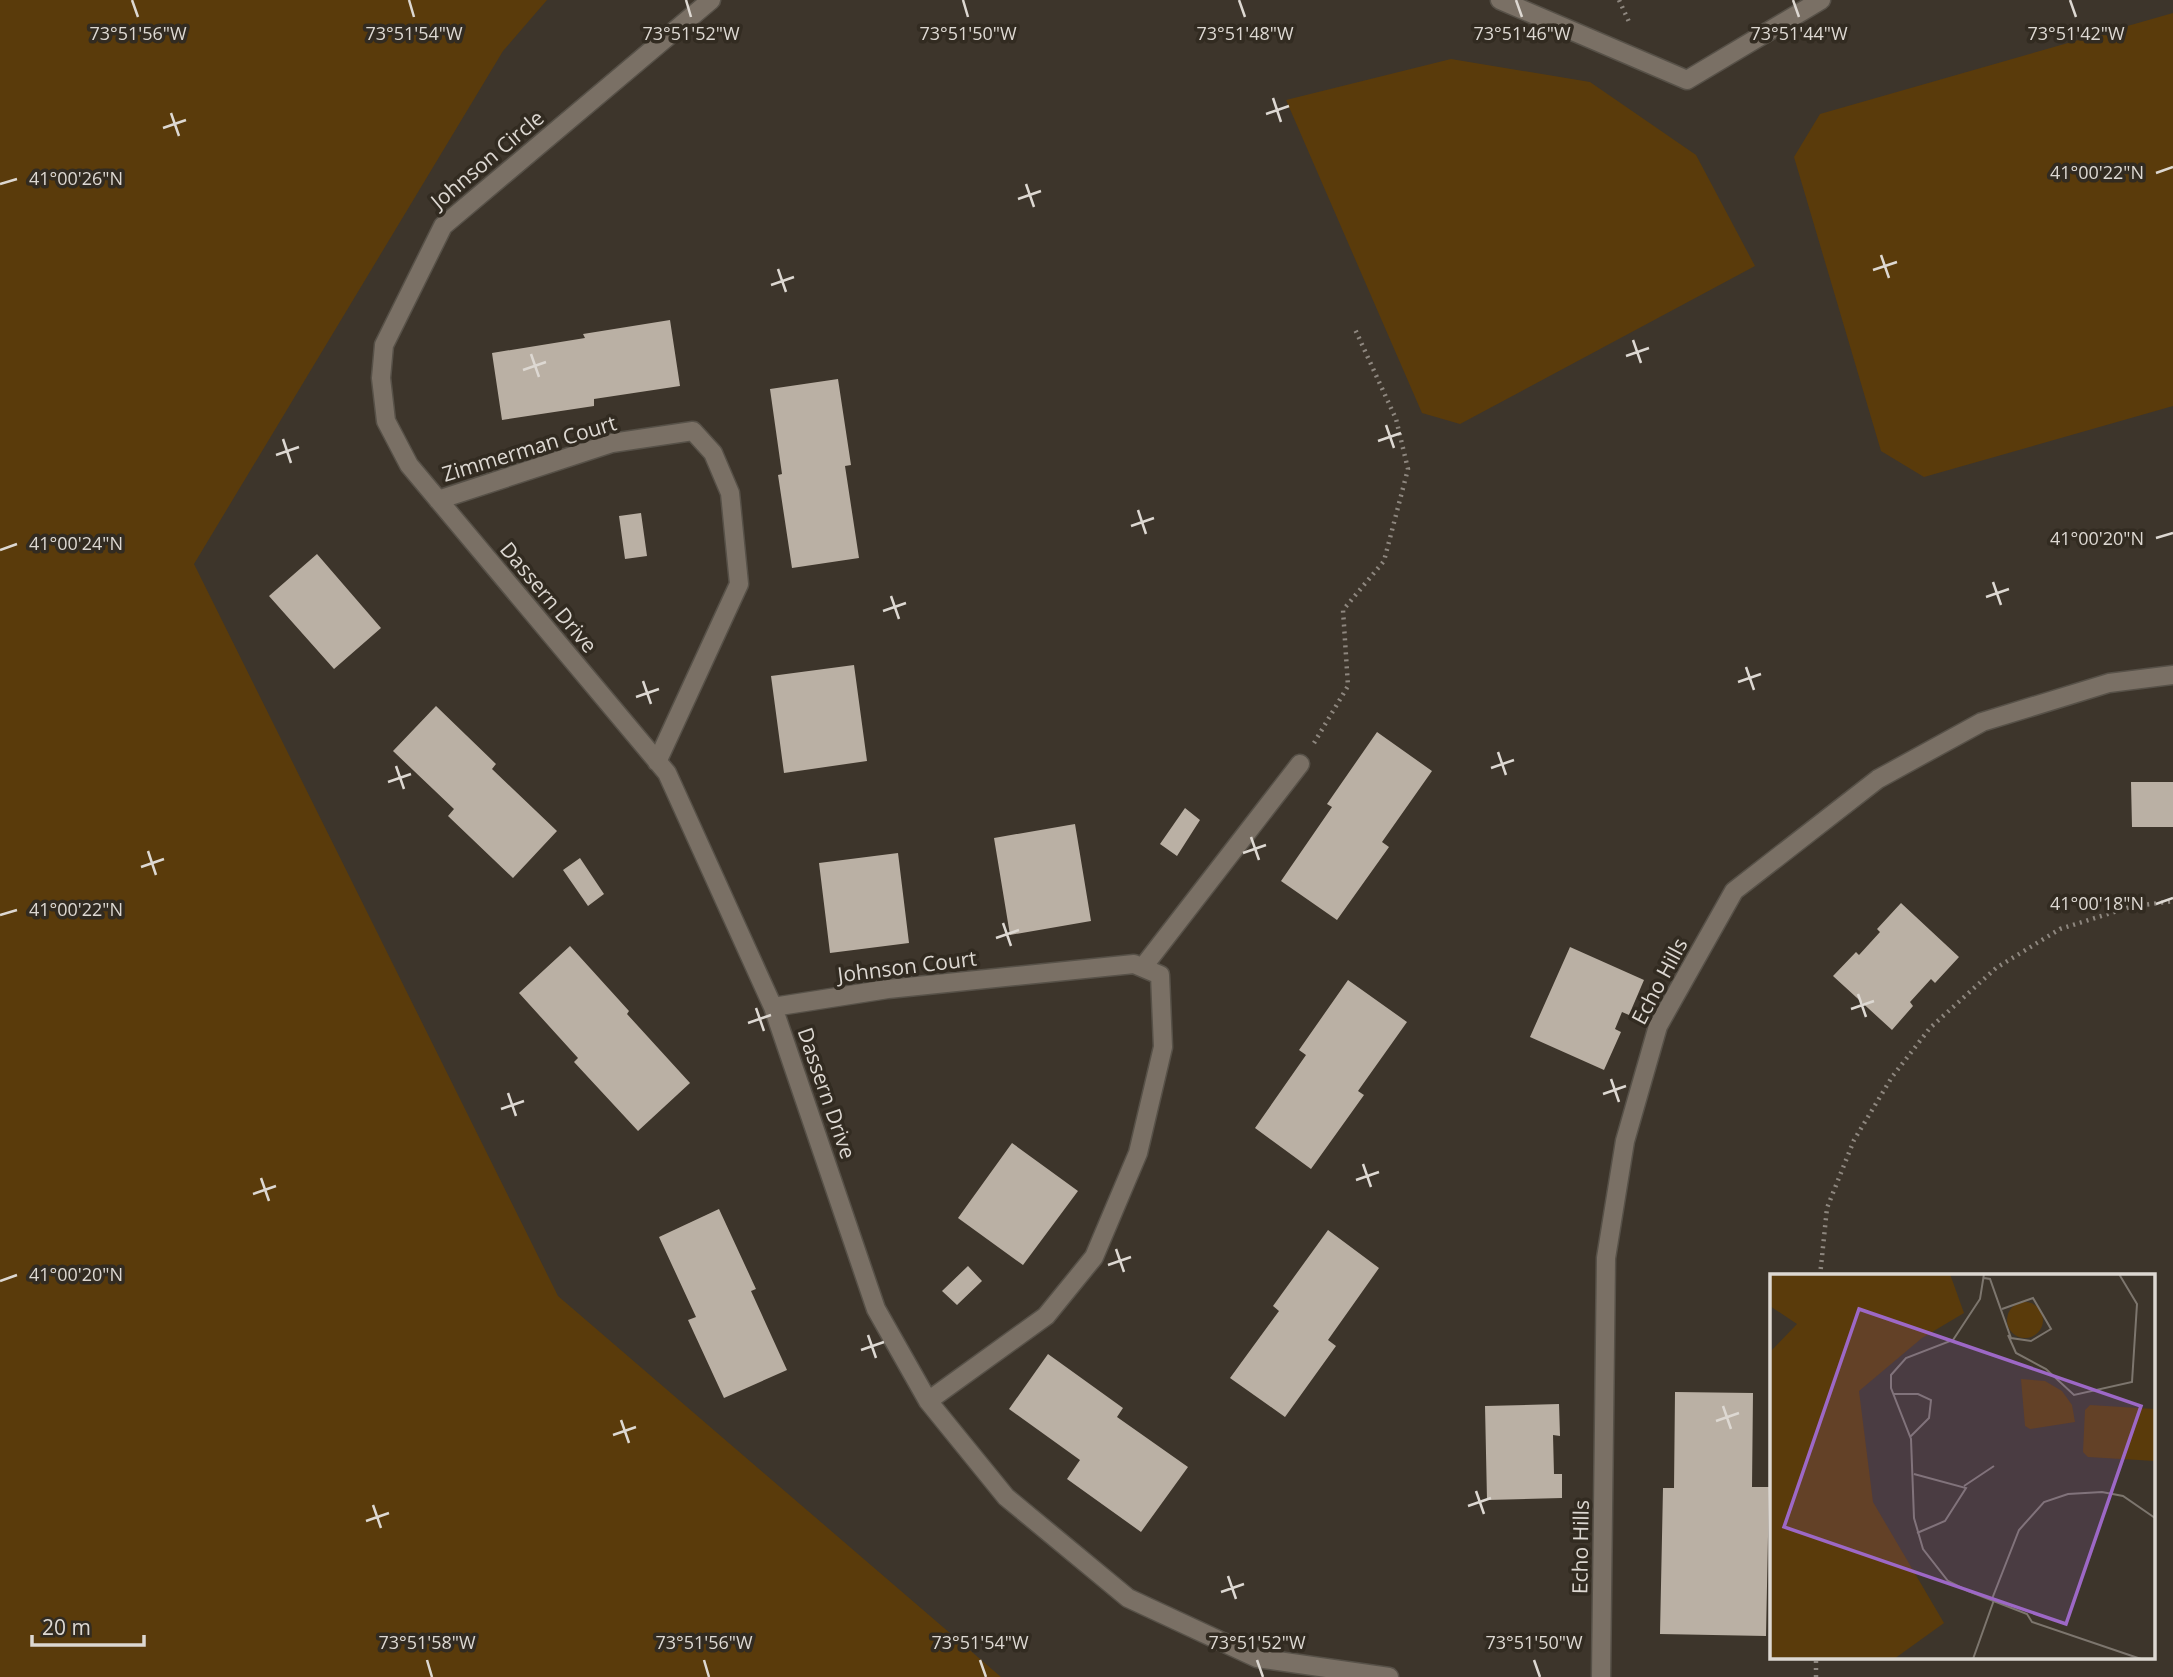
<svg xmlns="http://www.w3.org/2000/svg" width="2173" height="1677" font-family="'Open Sans',sans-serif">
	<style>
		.green { fill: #5a3b0b }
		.building { fill: #bab0a4 }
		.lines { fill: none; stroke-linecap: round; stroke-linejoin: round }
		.minor-casing { stroke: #575148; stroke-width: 21 }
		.path { stroke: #8e877f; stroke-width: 4.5; stroke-dasharray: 2 5; stroke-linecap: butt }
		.minor { stroke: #7a7065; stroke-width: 18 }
		.ticks { fill: none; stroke: #ddd8d2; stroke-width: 2.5 }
		.labels { text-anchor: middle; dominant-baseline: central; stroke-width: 7; stroke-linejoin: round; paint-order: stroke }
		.street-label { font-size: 21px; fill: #ddd8d2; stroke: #322b21 }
		.inset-road { fill: none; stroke: #7d766e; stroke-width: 2 }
		.view { fill: #9d68c6; fill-opacity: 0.15; stroke: #9d68c6; stroke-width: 3.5 }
		.inset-edge { fill: none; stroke: #ddd8d2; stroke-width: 3.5 }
		.ticks-label { font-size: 18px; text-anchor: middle; fill: #ddd8d2; stroke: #322b21; stroke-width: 7; stroke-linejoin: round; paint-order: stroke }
	</style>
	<rect width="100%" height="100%" fill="#3d352b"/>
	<!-- green -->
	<path class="green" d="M0 0H547L503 51 194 564 558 1296 1001 1677H0Z
		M2173 13V406L1924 477 1881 451 1794 157 1820 114Z
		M1451 59 1590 82 1696 155 1755 266 1460 424 1422 413 1286 100Z"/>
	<!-- building -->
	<path class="building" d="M670 320 680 386 594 399V406L502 420 492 353 585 338 583 334Z
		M838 379 851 465 845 466 859 558 792 568 778 475 782 474 770 389Z
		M641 513 647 556 625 559 619 516Z
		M317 554 381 628 334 669 269 596Z
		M854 665 867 761 784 773 771 676Z
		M436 706 496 764 492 769 557 831 513 878 448 816 454 809 393 751Z
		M1377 732 1432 771 1382 842 1389 847 1337 920 1281 881 1332 807 1327 804Z
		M2131 782H2173V827H2132Z
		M1185 808 1200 820 1177 856 1160 844Z
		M1075 824 1091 921 1010 935 994 838Z
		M898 853 909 943 830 953 819 863Z
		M580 858 604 894 588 906 563 870Z
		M1901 903 1959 957 1935 983 1931 979 1910 1002 1913 1006 1892 1030 1833 976 1856 952 1859 955 1880 932 1877 929Z
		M570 946 629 1011 627 1014 690 1083 638 1131 574 1062 578 1058 519 993Z
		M1570 947 1644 980 1629 1015 1622 1012 1615 1029 1621 1032 1604 1070 1530 1037Z
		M1348 980 1407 1022 1358 1091 1364 1095 1311 1169 1255 1128 1306 1055 1299 1050Z
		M1012 1143 1078 1191 1023 1265 958 1218Z
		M719 1209 756 1289 751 1291 787 1370 724 1398 688 1320 696 1317 659 1237Z
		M1328 1230 1379 1268 1328 1340 1336 1346 1285 1417 1230 1378 1279 1311 1273 1306Z
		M968 1266 982 1281 957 1305 942 1291Z
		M1048 1354 1123 1408 1117 1417 1188 1467 1141 1532 1067 1479 1080 1460 1009 1409Z
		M1675 1392 1753 1393 1752 1487H1769L1766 1636 1660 1634 1663 1488H1674Z
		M1559 1404 1560 1436 1553 1435 1554 1474H1562V1498L1487 1500 1485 1406Z"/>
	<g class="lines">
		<defs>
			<path id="minor" d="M711 0 443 226 384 345 381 378 386 421 409 465 667 773 773 1007 876 1309 928 1401 1006 1497 1128 1598 1257 1658 1389 1677
				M1500 0 1687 80 1821 0
				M438 500 612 443 693 431 713 453 730 493 739 584 657 762
				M1143 967 1300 764
				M773 1007 888 989 1134 964 1160 975 1163 1047 1138 1153 1094 1257 1046 1316 928 1401
				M1601 1677 1606 1258 1625 1141 1658 1026 1734 891 1878 779 1982 722 2109 683 2173 675"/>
		</defs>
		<!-- minor casing -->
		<use href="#minor" class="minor-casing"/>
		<!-- path -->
		<path class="path" d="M1619 0 1630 24
			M1314 743 1348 686 1343 610 1384 561 1408 469 1396 419 1354 327
			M1820 1276 1827 1208 1854 1140 1892 1077 1930 1028 1996 968 2060 929 2130 907 2173 901
			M1816 1677V1658"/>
		<!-- minor -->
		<use href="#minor" class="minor"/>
	</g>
	<!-- ticks -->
	<path class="ticks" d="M132 0 138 17M409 0 414 17M686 0 691 17M963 0 968 17M1239 0 1245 17M1516 0 1522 17M1793 0 1799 17M2070 0 2076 17M1273 98 1281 122M171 113 179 136M1266 114 1289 106M163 128 186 120M2156 173 2173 167M0 184 17 179M1026 184 1034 207M1018 199 1041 191M1881 255 1889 278M778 269 786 292M1873 270 1897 262M771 285 794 277M1633 340 1641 363M531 354 539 377M1626 356 1649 348M523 370 546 362M1386 425 1394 448M283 439 291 463M1378 441 1401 433M276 455 299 447M1138 510 1146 534M1131 526 1154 518M2156 538 2173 533M0 550 17 544M1993 582 2001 605M891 596 899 619M1986 597 2009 589M883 611 906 603M1746 667 1754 690M643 681 651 704M1738 682 1761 674M636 697 659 689M1498 752 1506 775M396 766 404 789M1491 768 1514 760M388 782 411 774M1251 837 1259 860M148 851 156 875M1243 853 1266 845M141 867 164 859M2156 904 2173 898M0 915 17 910M1003 923 1011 946M996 938 1019 930M1858 994 1866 1017M756 1008 764 1031M1851 1009 1874 1001M748 1023 771 1015M1611 1079 1619 1102M508 1093 516 1116M1603 1094 1626 1086M501 1109 524 1101M1363 1164 1371 1187M261 1178 269 1201M1356 1180 1379 1172M253 1194 276 1186M1116 1249 1124 1272M1108 1265 1131 1257M0 1281 17 1275M868 1335 876 1358M861 1350 884 1342M1723 1406 1731 1429M621 1420 629 1443M1716 1421 1739 1413M613 1435 636 1427M1476 1491 1484 1514M373 1505 381 1528M1468 1506 1491 1498M366 1521 389 1513M1228 1576 1236 1599M1221 1592 1244 1584M427 1660 432 1677M704 1660 709 1677M980 1660 986 1677M1257 1660 1263 1677M1534 1660 1540 1677"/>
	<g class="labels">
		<!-- street labels -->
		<g class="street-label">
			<text transform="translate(487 159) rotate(-40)">Johnson Circle</text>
			<text transform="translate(529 448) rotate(-17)">Zimmerman Court</text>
			<text transform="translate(549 597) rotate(50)">Dassern Drive</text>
			<text transform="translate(907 966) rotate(-7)">Johnson Court</text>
			<text transform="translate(1659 981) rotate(-62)">Echo Hills</text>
			<text transform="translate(827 1093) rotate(71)">Dassern Drive</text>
			<text transform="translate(1580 1547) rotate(-89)">Echo Hills</text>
		</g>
	</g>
	<!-- overview -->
	<g transform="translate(1770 1274)">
		<rect width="385" height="385" fill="#3d352b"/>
		<path d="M0 0H180L194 39 152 64 89 117 103 228 174 349 124 385H0V78L27 50 0 32ZM237 46a18 18 0 1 1 36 0a18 18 0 1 1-36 0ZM251 105 275 107 292 117 302 131 305 148 260 155 255 152ZM320 131 385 135V187L318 183 313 178 315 136Z" fill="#5a3b0b"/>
		<path class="inset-road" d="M214 0 210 25 183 66 136 84 121 101V114L141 165 144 244 153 275 178 307 198 317 257 340 262 348 371 385M214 4 220 5 241 64 261 67 281 55 263 24 232 35M238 61 246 79 276 95 304 121 362 108 367 30 349 0M123 120H148L161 126 159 144 140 163M144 200 196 214 175 247 147 259M194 212 224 192M222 325 249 256 274 228 298 220 332 218 353 222 385 244M203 385 224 326"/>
		<path class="view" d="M89 35 371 132 296 350 14 253Z"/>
		<rect width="385" height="385" class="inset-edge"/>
	</g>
	<g class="ticks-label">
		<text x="138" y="40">73°51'56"W</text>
		<text x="691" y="40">73°51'52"W</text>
		<text x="1245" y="40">73°51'48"W</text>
		<text x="1799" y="40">73°51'44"W</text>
		<text x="2076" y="40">73°51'42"W</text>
		<text x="414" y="40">73°51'54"W</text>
		<text x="968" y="40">73°51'50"W</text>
		<text x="1522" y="40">73°51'46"W</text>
		<text x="2097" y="179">41°00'22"N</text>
		<text x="76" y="185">41°00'26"N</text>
		<text x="2097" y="545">41°00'20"N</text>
		<text x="76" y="550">41°00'24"N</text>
		<text x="2097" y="910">41°00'18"N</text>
		<text x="76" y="916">41°00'22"N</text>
		<text x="76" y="1281">41°00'20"N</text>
		<text x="427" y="1649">73°51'58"W</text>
		<text x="704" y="1649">73°51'56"W</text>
		<text x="980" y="1649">73°51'54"W</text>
		<text x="1257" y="1649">73°51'52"W</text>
		<text x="1534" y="1649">73°51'50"W</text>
	</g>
	<!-- scale -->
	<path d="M32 1635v10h112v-10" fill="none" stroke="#ddd8d2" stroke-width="3.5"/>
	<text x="42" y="1635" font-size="21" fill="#ddd8d2" stroke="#322b21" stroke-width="5" paint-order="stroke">20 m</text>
</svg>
